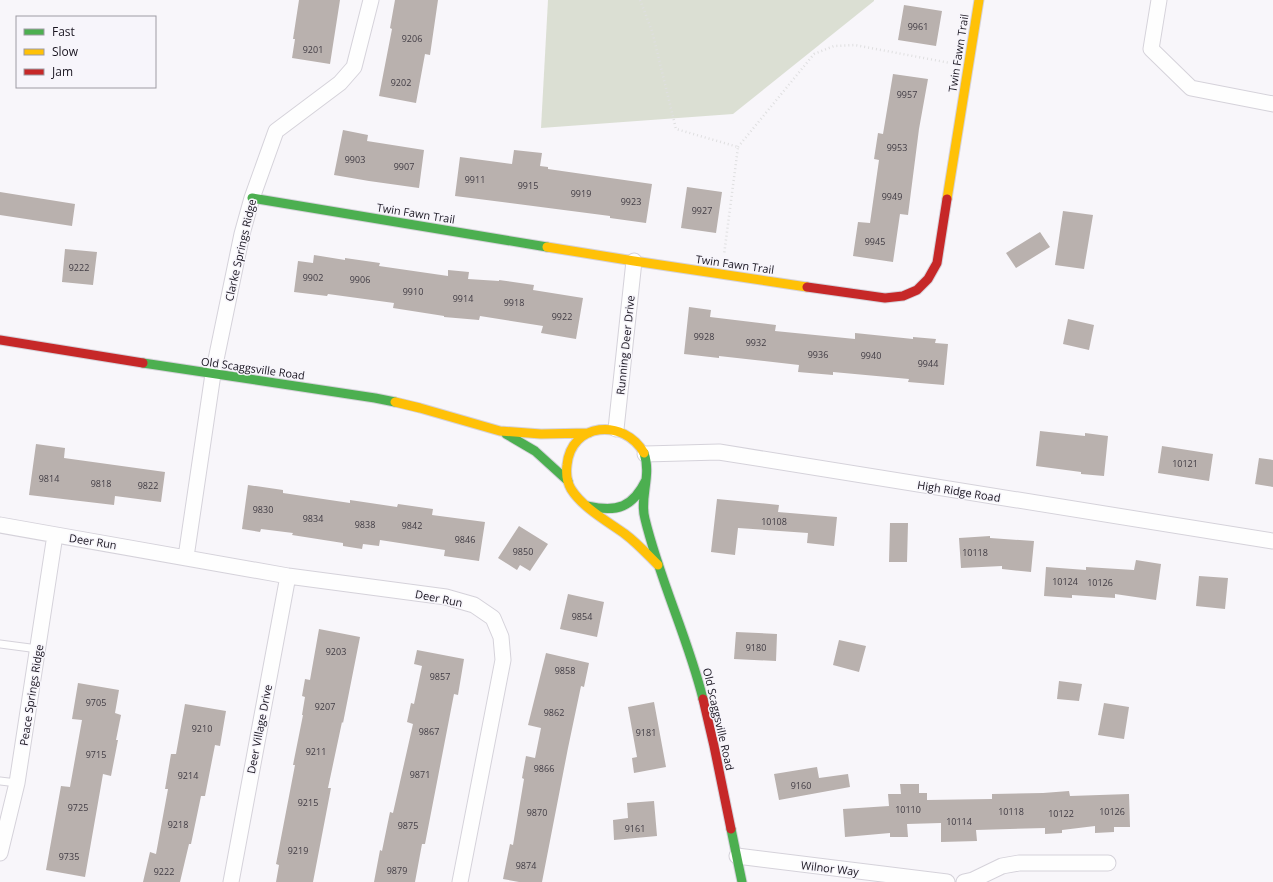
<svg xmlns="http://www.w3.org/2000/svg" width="1273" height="882" font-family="'Open Sans',sans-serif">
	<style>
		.green { fill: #dbdfd3 }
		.building { fill: #b9b1ae }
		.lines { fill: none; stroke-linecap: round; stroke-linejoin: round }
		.lane-casing { stroke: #d5d2da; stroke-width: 9 }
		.street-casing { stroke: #d5d2da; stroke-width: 17 }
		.fast-casing { stroke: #d5d2da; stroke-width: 11 }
		.slow-casing { stroke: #d5d2da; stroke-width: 11 }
		.jam-casing { stroke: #d5d2da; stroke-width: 11 }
		.path { stroke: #dfdfe0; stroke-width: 2.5; stroke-dasharray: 1 3; stroke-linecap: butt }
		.lane { stroke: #fefefe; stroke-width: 7 }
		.street { stroke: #fefefe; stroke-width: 15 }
		.fast { stroke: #4caf50; stroke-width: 9 }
		.slow { stroke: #ffc107; stroke-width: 9 }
		.jam { stroke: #c62828; stroke-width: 9 }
		.labels { text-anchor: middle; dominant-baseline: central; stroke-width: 3; stroke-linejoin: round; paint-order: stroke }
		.number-label { font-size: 9px; fill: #413c44 }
		.street-label { font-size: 11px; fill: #191520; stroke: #f7f5fb }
	</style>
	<rect width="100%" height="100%" fill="#f8f6fa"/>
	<!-- green -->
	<path class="green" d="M548 0H874V1L733 114 541 128Z"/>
	<!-- building -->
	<path class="building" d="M299 0H340L330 64 292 58 295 39H293Z
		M395 0H438L430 55 425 54 416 103 379 96 392 29 390 28Z
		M904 5 942 11 936 46 898 40Z
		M893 74 928 79 919 129 908 215 900 214 893 262 853 256 858 222 870 223 879 160 874 159 878 133 883 134Z
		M343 130 368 135 367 141 424 150 419 188 369 181 334 175Z
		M514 150 542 153 540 166 548 167V169L652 184 646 223 610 218V216L455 196 460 157 512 164Z
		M687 187 722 192 716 233 681 228Z
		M0 192 75 204 72 226 0 215Z
		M1063 211 1093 215 1084 269 1055 265Z
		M1040 232 1050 247 1016 268 1006 253Z
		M65 249 97 252 93 285 62 282Z
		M314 255 345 260V258L380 263 379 266 448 276V270L469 272 468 279 499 281V280L534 285 533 290 583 298 576 339 541 333 543 326 480 316 479 320 444 317V316L393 308 394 303 328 294 327 296 294 292 298 261 313 263Z
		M689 307 711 310 710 317 776 325 775 331 855 339V333L913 339V337L936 339 935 343 948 344 944 385 908 382 909 379 833 372V375L798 372 799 365 719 356V358L684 354Z
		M1068 319 1094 325 1089 350 1063 344Z
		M1040 431 1085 436V433L1108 436 1104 476 1081 474V472L1036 466Z
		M36 444 65 448 64 458 165 472 161 502 115 496 114 505 29 495Z
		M1162 446 1213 454 1209 481 1158 473Z
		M1259 458 1273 460V487L1255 484Z
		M248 485 283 490V493L350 503V500L397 507 398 504 433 509 432 515 485 522 479 561 444 556 445 550 380 540 379 546 363 544 362 549 343 546V543L292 535 293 533 261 529 260 532 242 529Z
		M717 499 779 505 778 512 837 517 834 546 807 543 808 533 738 528 735 555 711 552Z
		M890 523H908L907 562H889Z
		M519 526 548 544 530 571 520 565 517 570 498 558Z
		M990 536V538L1034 541 1031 572 1002 569V566L961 568 959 538Z
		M1136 560 1161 564 1156 600 1115 594V598L1072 595V598L1044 596 1046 567 1086 570V567L1134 570Z
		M1199 576 1228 578 1225 609 1196 606Z
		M568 594 604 602 597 637 560 629Z
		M319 629 360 637 343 723 342 722 328 788H331L313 882H276L279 865 276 864 295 765H293L303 715H302L305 697 302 696 305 679 310 680Z
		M736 632 777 634 776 661 734 659Z
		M839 640 866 646 859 672 833 665Z
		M417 650 464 659 458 695 454 694 425 844H422L415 882H374L380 850 382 851 390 812 393 813 413 724 407 722 411 703 414 704 422 666 414 664Z
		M546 653 589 663 584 687 581 686 568 748 542 882H519L503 879 510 844 513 845 524 779 522 778 526 756 535 758 541 728 528 725Z
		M1059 681 1082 684 1079 701 1057 699Z
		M78 683 119 690 115 713 121 715 116 740H118L111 776 103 774 85 877 46 870 61 786 70 787 82 720 72 719Z
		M654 702 666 767 634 773 632 758 637 757 628 707Z
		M1104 703 1129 707 1124 739 1098 735Z
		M185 704 226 711 220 746 215 745 205 796H201L191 844H189L180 882H143L150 852 156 854 168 789H165L171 754H176Z
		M817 767 819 778 848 774 850 787 779 800 774 774Z
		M900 784H919V793H927V800L992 799V794L1043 793 1069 791 1070 796 1129 794 1130 827H1114V832L1095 833V826L1062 830V833L1045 834V828L976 830 977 841 941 842V823L907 824 908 837H890V833L845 837 843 809 889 806 888 794H901Z
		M654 801 657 836 614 840 613 820 628 818 627 803Z"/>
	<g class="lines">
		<defs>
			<path id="lane" d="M0 644 38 649
				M0 781 17 783"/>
			<path id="street" d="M1159 0 1151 49 1191 88 1273 104
				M616 429 634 261
				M645 454 719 452 1273 541
				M0 525 288 576 446 597 474 605 493 618 501 637 503 660 460 882
				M186 557 213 374 242 234 252 198 276 131 340 83 354 67 371 0
				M0 853 17 783 55 535
				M737 856 947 882
				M231 882 288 576
				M964 882 973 880 1002 866 1019 863H1108"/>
			<path id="fast" d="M252 198 547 247
				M143 363 375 398 395 402
				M506 434 535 451 568 481
				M644 453C652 476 639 498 645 519 660 581 688 638 703 699
				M588 506C617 513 633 507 646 480
				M731 829 742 882"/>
			<path id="slow" d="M947 199 979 0
				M547 247 634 261 807 287
				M395 402 420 408 500 431 541 434 589 433
				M644 453C624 418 571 422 567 465 566 473 567 482 571 489 583 508 607 521 625 534 637 543 647 554 658 565"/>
			<path id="jam" d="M807 287 885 298 903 296 917 290 928 279 937 263 947 199
				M0 340 143 363
				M703 699 714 746 731 829"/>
		</defs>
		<!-- lane casing -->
		<use href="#lane" class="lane-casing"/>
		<!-- street casing -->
		<use href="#street" class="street-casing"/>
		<!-- fast casing -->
		<use href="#fast" class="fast-casing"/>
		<!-- slow casing -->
		<use href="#slow" class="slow-casing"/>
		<!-- jam casing -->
		<use href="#jam" class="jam-casing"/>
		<!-- path -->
		<path class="path" d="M640 0 652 31 676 129 738 147 724 255
			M738 147 814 54 834 46 855 45 950 63"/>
		<!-- lane -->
		<use href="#lane" class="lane"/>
		<!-- street -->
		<use href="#street" class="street"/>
		<!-- fast -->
		<use href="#fast" class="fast"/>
		<!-- slow -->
		<use href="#slow" class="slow"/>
		<!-- jam -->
		<use href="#jam" class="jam"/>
	</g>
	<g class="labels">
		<!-- number labels -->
		<g class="number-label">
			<text x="918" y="26">9961</text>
			<text x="412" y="38">9206</text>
			<text x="313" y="49">9201</text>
			<text x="401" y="82">9202</text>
			<text x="907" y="94">9957</text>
			<text x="897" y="147">9953</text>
			<text x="355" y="159">9903</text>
			<text x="404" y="166">9907</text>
			<text x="475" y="179">9911</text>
			<text x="528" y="185">9915</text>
			<text x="581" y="193">9919</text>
			<text x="892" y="196">9949</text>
			<text x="631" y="201">9923</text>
			<text x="702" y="210">9927</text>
			<text x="875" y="241">9945</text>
			<text x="79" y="267">9222</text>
			<text x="313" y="277">9902</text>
			<text x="360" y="279">9906</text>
			<text x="413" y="291">9910</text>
			<text x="463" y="298">9914</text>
			<text x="514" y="302">9918</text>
			<text x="562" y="316">9922</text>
			<text x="704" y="336">9928</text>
			<text x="756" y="342">9932</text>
			<text x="818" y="354">9936</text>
			<text x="871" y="355">9940</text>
			<text x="928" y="363">9944</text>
			<text x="1185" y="463">10121</text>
			<text x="49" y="478">9814</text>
			<text x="101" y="483">9818</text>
			<text x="148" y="485">9822</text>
			<text x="263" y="509">9830</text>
			<text x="313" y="518">9834</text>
			<text x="774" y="521">10108</text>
			<text x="365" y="524">9838</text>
			<text x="412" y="525">9842</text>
			<text x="465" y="539">9846</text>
			<text x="523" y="551">9850</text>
			<text x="975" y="552">10118</text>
			<text x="1065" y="581">10124</text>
			<text x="1100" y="582">10126</text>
			<text x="582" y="616">9854</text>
			<text x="756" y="647">9180</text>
			<text x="336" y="651">9203</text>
			<text x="565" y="670">9858</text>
			<text x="440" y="676">9857</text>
			<text x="96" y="702">9705</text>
			<text x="325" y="706">9207</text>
			<text x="554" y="712">9862</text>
			<text x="202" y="728">9210</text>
			<text x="429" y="731">9867</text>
			<text x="646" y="732">9181</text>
			<text x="316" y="751">9211</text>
			<text x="96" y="754">9715</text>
			<text x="544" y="768">9866</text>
			<text x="420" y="774">9871</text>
			<text x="188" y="775">9214</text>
			<text x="801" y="785">9160</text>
			<text x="308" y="802">9215</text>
			<text x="78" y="807">9725</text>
			<text x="908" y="809">10110</text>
			<text x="1011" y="811">10118</text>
			<text x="1112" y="811">10126</text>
			<text x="537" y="812">9870</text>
			<text x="1061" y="813">10122</text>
			<text x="959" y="821">10114</text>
			<text x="178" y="824">9218</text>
			<text x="408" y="825">9875</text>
			<text x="635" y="828">9161</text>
			<text x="298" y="850">9219</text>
			<text x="69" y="856">9735</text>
			<text x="526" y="865">9874</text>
			<text x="397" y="870">9879</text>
			<text x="164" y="871">9222</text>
		</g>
		<!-- street labels -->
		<g class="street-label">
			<text transform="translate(958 53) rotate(-81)">Twin Fawn Trail</text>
			<text transform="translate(416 213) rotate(9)">Twin Fawn Trail</text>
			<text transform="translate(240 250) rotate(-77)">Clarke Springs Ridge</text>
			<text transform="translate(735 264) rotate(8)">Twin Fawn Trail</text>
			<text transform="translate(625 345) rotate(-84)">Running Deer Drive</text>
			<text transform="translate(253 368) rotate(8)">Old Scaggsville Road</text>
			<text transform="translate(959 491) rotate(9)">High Ridge Road</text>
			<text transform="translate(93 541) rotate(9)">Deer Run</text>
			<text transform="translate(439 598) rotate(11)">Deer Run</text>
			<text transform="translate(31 695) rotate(-81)">Peace Springs Ridge</text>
			<text transform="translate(719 719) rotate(77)">Old Scaggsville Road</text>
			<text transform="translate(259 729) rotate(-79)">Deer Village Drive</text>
			<text transform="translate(830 868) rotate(7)">Wilnor Way</text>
		</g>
	</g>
	<!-- legend -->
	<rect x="16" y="16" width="140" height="72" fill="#f7f5fb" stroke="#9e9ba3"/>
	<rect x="24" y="29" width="20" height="6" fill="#4caf50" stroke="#9e9ba3"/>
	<text x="52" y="36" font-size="12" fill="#191520">Fast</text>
	<rect x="24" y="49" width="20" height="6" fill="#ffc107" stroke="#9e9ba3"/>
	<text x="52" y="56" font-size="12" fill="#191520">Slow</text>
	<rect x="24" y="69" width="20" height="6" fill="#c62828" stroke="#9e9ba3"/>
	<text x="52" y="76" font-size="12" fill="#191520">Jam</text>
</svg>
